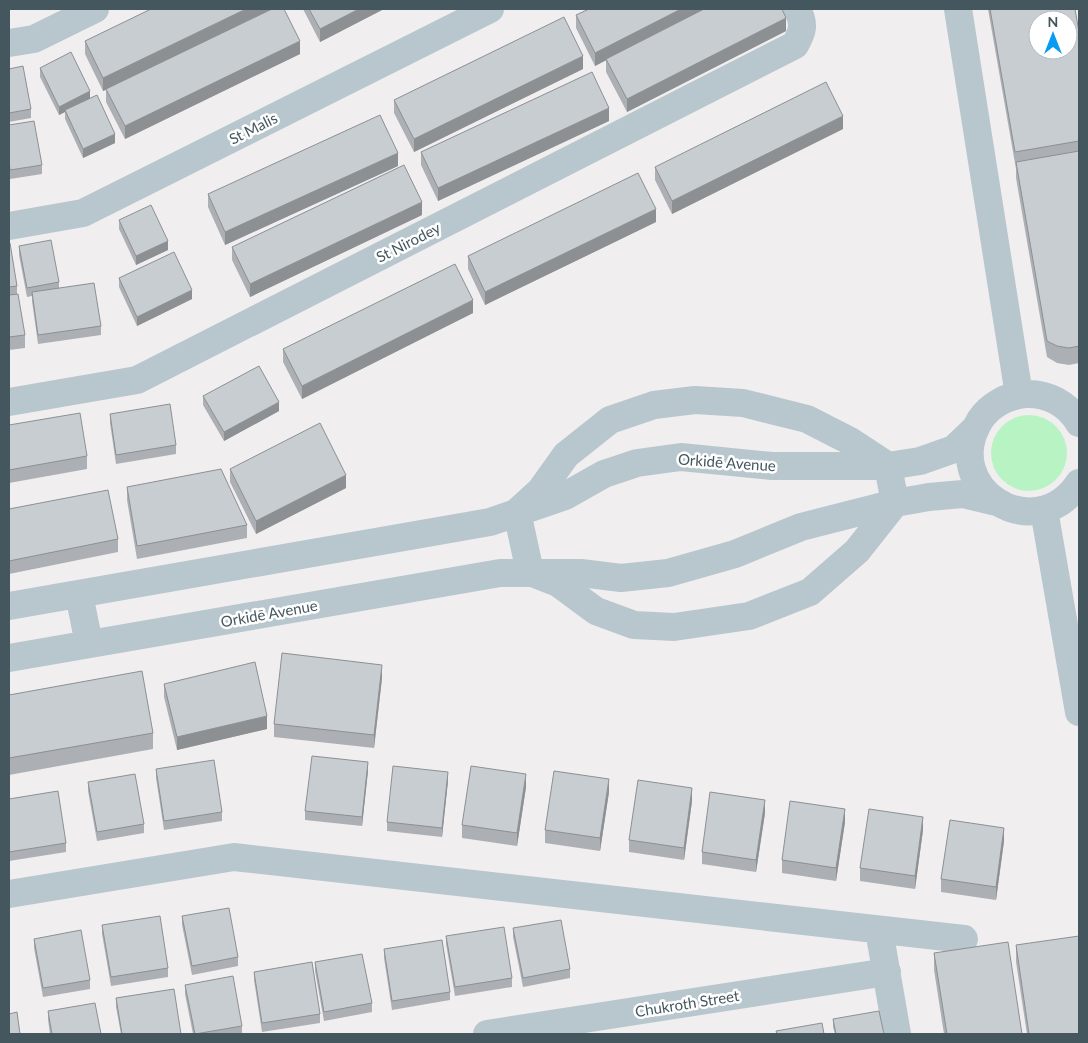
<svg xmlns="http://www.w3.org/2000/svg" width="1088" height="1043" font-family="Lato,sans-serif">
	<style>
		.green { fill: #b8f3c4 }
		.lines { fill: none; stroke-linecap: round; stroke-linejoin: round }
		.minor { stroke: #b8c7cd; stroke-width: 28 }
		.wall { fill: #acb0b5 }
		.shaded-wall { fill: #8c9093 }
		.building { fill: #c8cdd2; stroke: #8c9093; fill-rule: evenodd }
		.labels { text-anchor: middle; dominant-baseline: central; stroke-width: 5; stroke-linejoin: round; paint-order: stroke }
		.street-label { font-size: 15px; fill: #45575e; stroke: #fff }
	</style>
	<rect width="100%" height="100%" fill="#f1eeef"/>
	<!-- green -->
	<path class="green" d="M991 453a38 38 0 1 1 76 0a38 38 0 1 1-76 0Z"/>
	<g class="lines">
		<!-- minor -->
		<path class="minor" d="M958 9 1019 395
			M9 43 34 39 95 9
			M9 226 83 213 490 9
			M695 400 743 403 807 419 850 441 888 466 895 503 857 551 810 592 749 616 674 627 634 625 596 611 558 583 530 572 517 512 541 490 566 455 610 420 654 405Z
			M9 402 137 380 795 45C803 31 805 24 797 9
			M1079 423C1068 404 1048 393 1025 394 1007 396 990 405 980 420 938 488 1035 549 1079 483
			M1044 510 1079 712
			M79 594 89 644
			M9 606 490 522 565 496 604 474 637 463 681 457 772 466H888L920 461 954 449 976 428
			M9 658 500 573H581L621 578 668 573 735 554 801 527 895 503 929 497 963 494 996 502
			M9 894 234 857 964 939
			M879 930 897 1034
			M487 1034 887 972"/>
	</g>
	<!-- wall -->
	<path class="wall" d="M303 9H384L320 42Z
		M988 9H1075L1079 32V363L1069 365 1057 363 1047 357 1016 178V169Z
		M576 15 786 31 627 112 606 72V60L595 66 576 28Z
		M85 41 300 54 125 139 106 102V90L103 91 85 54Z
		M40 68 90 98 115 143 83 158 65 119V112L59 115 40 77Z
		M9 69 31 109V118L9 122Z
		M583 69 414 152 394 113V100Z
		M609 121 438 201 421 165V152Z
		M9 125 42 165V174L10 179 9 169Z
		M843 129 672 214 655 180V167Z
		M398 166 225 245 208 207V194Z
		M422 215 250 297 232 260V247Z
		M119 220 168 250 136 265 119 229Z
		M656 222 485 305 468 269V256Z
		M9 243 17 286V294L25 335V348L9 350Z
		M19 246 59 282V288L101 326V335L38 344 32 301V296L27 297 19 255Z
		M119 278 192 299 137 326 119 287Z
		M473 313 302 399 283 362V349Z
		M203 396 279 411 224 441 203 405Z
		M110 414 176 445V454L116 464 110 423Z
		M9 425 87 456V469L9 483Z
		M230 469 346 488 256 534 230 482Z
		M127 487 247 525V538L137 559 127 500Z
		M9 509 118 539V552L9 574Z
		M382 678 374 748 274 737V724Z
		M164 684 267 729 177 750 164 697Z
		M9 695 153 733V749L9 775Z
		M156 769 222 812V821L164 830 156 778Z
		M368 771 362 826 305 820V811Z
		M448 781 442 837 387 831V822Z
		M88 782 144 824V833L97 841 88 791Z
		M526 787 517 846 462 838V825Z
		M609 792 600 851 545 843V830Z
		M9 799 66 843V852L9 861Z
		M692 801 684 860 629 852V840Z
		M765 813 756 872 702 864V852Z
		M845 822 836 881 782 873V860Z
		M923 830 915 889 860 881V868Z
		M1004 841 996 900 941 892V879Z
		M182 916 238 957V966L192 975 182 925Z
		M102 925 168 968V977L111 986 102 934Z
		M513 928 570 969V978L523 987 513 937Z
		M446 936 512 978V987L455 996 446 944Z
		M34 939 90 980V989L43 997 34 948Z
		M1016 945 1079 1034H1027L1016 962Z
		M384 949 450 992V1000L392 1010 384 958Z
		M934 953 1022 1034H944L934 970Z
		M315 962 372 1003V1012L324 1021 315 971Z
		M254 972 320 1014V1023L262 1032 254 980Z
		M9 985 10 993V1002H9Z
		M185 985 242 1026V1034H193L185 994Z
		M116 998 181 1034H121L116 1007Z
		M48 1011 101 1034H50L48 1020Z
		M833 1019 884 1034H835L833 1027Z"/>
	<!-- shaded-wall -->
	<path class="shaded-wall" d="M246 9H272L103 91V78Z
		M359 9H384L320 42V29Z
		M681 9H706L595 66V53Z
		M786 18V31L627 112V99Z
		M300 41V54L125 139V126Z
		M583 56V69L414 152V139Z
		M90 91V100L65 110V112L59 115V107Z
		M609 108V121L438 201V188Z
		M843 116V129L672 214V201Z
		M115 134V143L83 158V149Z
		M398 153V166L225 245V232Z
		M422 202V215L250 297V284Z
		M656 209V222L485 305V292Z
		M168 241V250L136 265V256Z
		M192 290V299L137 326V317Z
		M473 300V313L302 399V386Z
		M279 402V411L224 441V432Z
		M346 475V488L256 534V521Z
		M382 665V678L374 748V735Z
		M267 716V729L177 750V737Z
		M368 762V771L362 826V817Z
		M448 772V781L442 837V828Z
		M526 774V787L517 846V833Z
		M609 779V792L600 851V838Z
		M692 788V801L684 860V848Z
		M765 800V813L756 872V860Z
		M845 809V822L836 881V868Z
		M923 817V830L915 889V876Z
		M1004 828V841L996 900V887Z"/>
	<!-- building -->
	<path class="building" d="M151 9H246L103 78 85 41Z
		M272 9H284L300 41 125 126 106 89Z
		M309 9H359L320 29Z
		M589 9H681L595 53 576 15Z
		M704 9H782L786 18 627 99 606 59Z
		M990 9H1075L1079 32V141L1015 152ZM1038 20H1068V50H1038Z
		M564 17 583 56 414 139 394 100Z
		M71 52 90 91 59 107 40 68Z
		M23 66 31 109 9 113V69Z
		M592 72 609 108 438 188 421 152Z
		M826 82 843 116 672 201 655 167Z
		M97 95 115 134 83 149 65 110Z
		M380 115 398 153 225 232 208 194Z
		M34 121 42 165 10 170 9 161V125Z
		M1079 151V346L1069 348 1057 346 1047 341 1016 162Z
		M404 165 422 202 250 284 232 247Z
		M638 173 656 209 485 292 468 256Z
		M151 205 168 241 136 256 119 220Z
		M51 240 59 282 27 288 19 246Z
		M9 243H10L17 286 9 287Z
		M174 252 192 290 137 317 119 278Z
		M455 264 473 300 302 386 283 349Z
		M94 283 101 326 38 335 32 292Z
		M18 294 25 335 9 337V295Z
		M259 366 279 402 224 432 203 396Z
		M170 404 176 445 116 455 110 414Z
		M80 413 87 456 9 470V425Z
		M320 423 346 475 256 521 230 469Z
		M221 469 247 525 137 546 127 487Z
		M108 490 118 539 9 561V509Z
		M282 653 382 665 374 735 274 724Z
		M255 662 267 716 177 737 164 684Z
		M142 671 153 733 9 758V695Z
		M312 756 368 762 362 817 305 811Z
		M214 760 222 812 164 821 156 769Z
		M393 766 448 772 442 828 387 822Z
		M471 766 526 774 517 833 462 825Z
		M554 771 609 779 600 838 545 830Z
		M135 774 144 824 97 832 88 782Z
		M638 780 692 788 684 848 629 840Z
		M58 791 66 843 9 852V799Z
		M710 792 765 800 756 860 702 852Z
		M790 801 845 809 836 868 782 860Z
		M869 809 923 817 915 876 860 868Z
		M950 820 1004 828 996 887 941 879Z
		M229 908 238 957 192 966 182 916Z
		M160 916 168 968 111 977 102 925Z
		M561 920 570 969 523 978 513 928Z
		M504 927 512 978 455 987 446 936Z
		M81 930 90 980 43 988 34 939Z
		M1079 936V1034H1029L1016 945Z
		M442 940 450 992 392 1001 384 949Z
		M1008 942 1022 1034H947L934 953Z
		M362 954 372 1003 324 1012 315 962Z
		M312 962 320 1014 262 1023 254 972Z
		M233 976 242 1026 195 1034 185 985Z
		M174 989 181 1034H122L116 998Z
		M95 1003 101 1034H52L48 1011Z
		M879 1011 884 1034H836L833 1019Z
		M17 1012 20 1034H9V1014Z
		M822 1023 824 1034H777L776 1031Z"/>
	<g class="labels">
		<!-- street labels -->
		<g class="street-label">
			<text transform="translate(253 128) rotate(-27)">St Malis</text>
			<text transform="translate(408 242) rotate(-27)">St Nirodey</text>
			<text transform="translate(727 462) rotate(4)">Orkidē Avenue</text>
			<text transform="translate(269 613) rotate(-10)">Orkidē Avenue</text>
			<text transform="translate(687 1003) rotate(-9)">Chukroth Street</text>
		</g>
	</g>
	<!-- border -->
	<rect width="1088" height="1043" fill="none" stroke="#45575e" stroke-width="20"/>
	<!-- north arrow -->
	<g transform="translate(1053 35)"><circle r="24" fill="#ffffff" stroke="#b5bcbf"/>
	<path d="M0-4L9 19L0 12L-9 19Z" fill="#079bf2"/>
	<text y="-8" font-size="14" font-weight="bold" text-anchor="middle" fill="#45575e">N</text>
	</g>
</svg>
